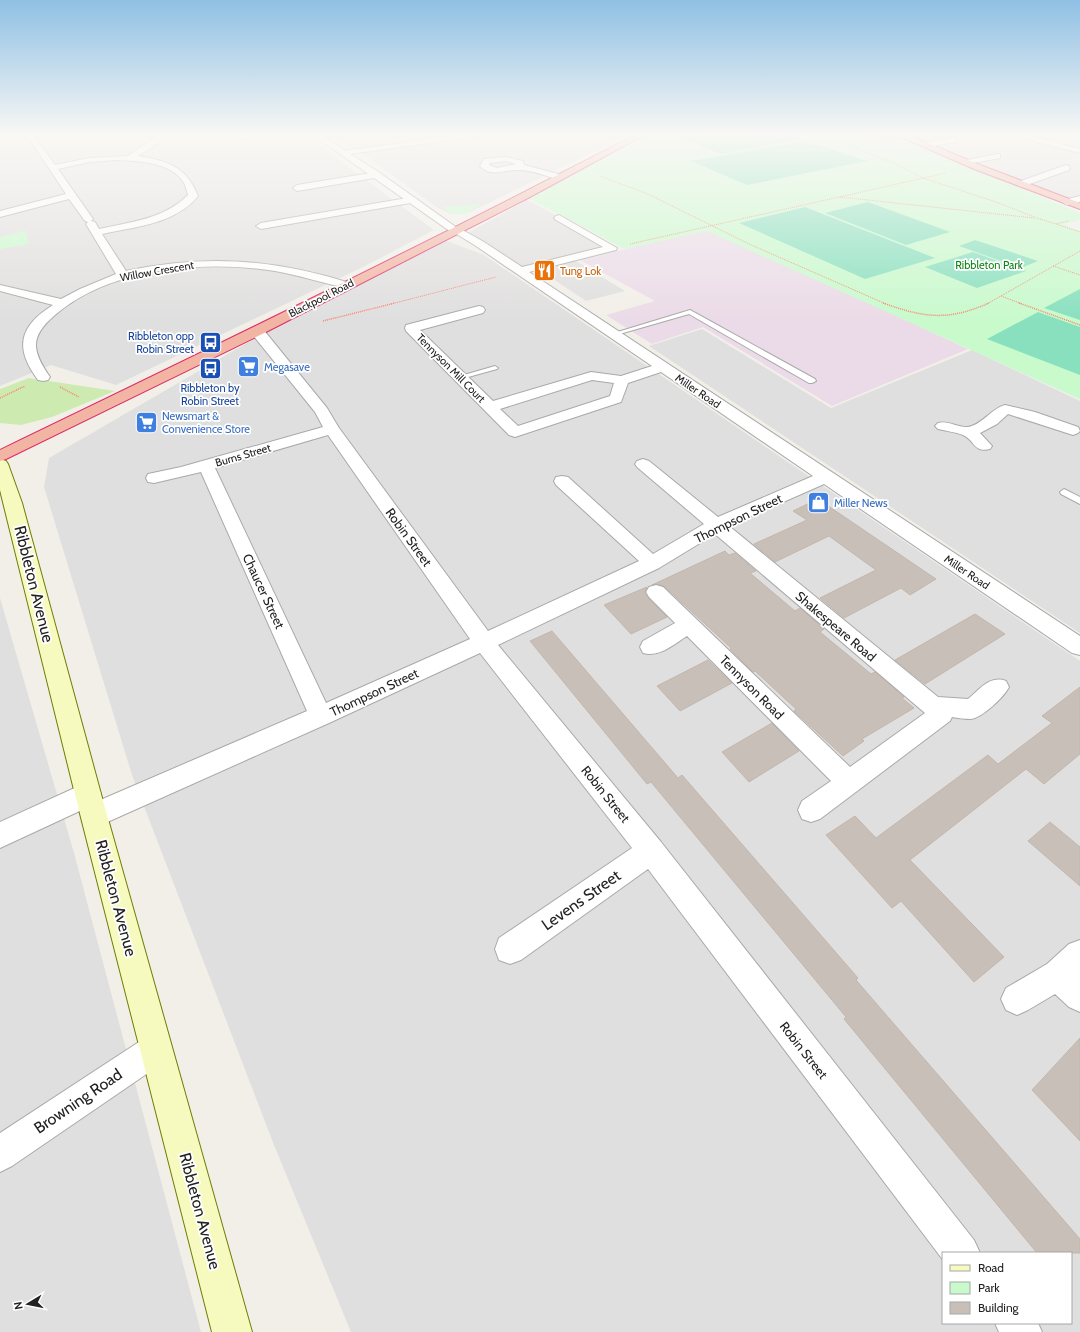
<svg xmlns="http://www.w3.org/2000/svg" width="1080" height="1332" font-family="Cabin,sans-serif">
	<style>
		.residential { fill: #e0dfdf; fill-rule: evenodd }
		.industrial { fill: #ebdbe8 }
		.grass { fill: #cdebb0 }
		.park { fill: #c8facc }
		.pitch { fill: #88e0be }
		.building { fill: #c7bfb8; stroke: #c4b6ab }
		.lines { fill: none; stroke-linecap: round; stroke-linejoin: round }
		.service-casing { stroke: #a9a9a9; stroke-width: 2 }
		.minor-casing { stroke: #a9a9a9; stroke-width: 2 }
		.tertiary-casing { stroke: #a9a9a9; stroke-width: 2 }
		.secondary-casing { stroke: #707d05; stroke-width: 2 }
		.trunk-casing { stroke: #dc2a67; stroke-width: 2 }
		.path-far1 { stroke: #fa8072; stroke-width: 1; stroke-dasharray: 1 1; stroke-linecap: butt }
		.path { stroke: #fa8072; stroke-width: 1.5; stroke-dasharray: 1 1; stroke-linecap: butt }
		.service { fill: #fff; fill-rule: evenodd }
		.minor { fill: #fff; fill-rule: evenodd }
		.tertiary { fill: #fff; fill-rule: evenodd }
		.secondary { fill: #f7fabf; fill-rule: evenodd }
		.trunk { fill: #f2b4a3; fill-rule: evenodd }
		.labels { text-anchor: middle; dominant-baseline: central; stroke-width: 3.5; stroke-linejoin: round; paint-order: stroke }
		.far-park-label { font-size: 11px; fill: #0c8416; stroke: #fff }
		.far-street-label { font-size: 11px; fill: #222; stroke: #fff }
		.far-food-label { font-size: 11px; fill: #c56008; stroke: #fff; text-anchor: start }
		.far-transit-label { font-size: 11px; fill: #164399; stroke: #fff; text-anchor: end }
		.far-shop-label { font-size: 11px; fill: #366cbe; stroke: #fff; text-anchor: start }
		.street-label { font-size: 13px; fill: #222; stroke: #fff }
		.near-street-label { font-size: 16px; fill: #222; stroke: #fff }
	</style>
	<rect width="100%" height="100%" fill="#f2efe9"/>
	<!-- residential -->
	<path class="residential" d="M0 135H305L434 230 363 267 116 385 51 365 0 386Z
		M373 135H629L468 213 451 214 438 208 363 154 338 140Z
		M854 135H893L906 140 886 142Z
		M913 135H1080V204L1021 184Z
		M527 200 612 245 520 267 466 234Z
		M442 239 484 255 1080 661V1332H351L274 1145 132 775 44 487 49 458 304 310ZM943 1253H1071V1323H943Z
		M576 261 625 291 586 301 538 269Z
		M702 329 831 408 972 350 1080 401V633L649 346Z
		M0 598 74 853 201 1332H0Z"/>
	<!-- industrial -->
	<path class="industrial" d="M708 229 968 349 832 406 703 327 652 344 606 315 655 301 580 260Z"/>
	<!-- grass -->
	<path class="grass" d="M29 378 115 391 52 417 21 425 0 423V389Z"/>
	<!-- park -->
	<path class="park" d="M647 135H850L886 143 911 141 1080 213V220L1063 224 1080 231V399L707 231 624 249 580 225 529 199Z
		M480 204 468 213 451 214 442 207Z
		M26 231 29 244 0 249V237Z"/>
	<!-- pitch -->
	<path class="pitch" d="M696 135H789L802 139 722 154 679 137Z
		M806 141 867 161 747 185 691 161Z
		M868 202 950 232 906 245 825 213Z
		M805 207 935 258 865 279 739 223Z
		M975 240 1038 261 1021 268 959 246Z
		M973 252 1026 271 977 288 925 267Z
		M1080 289V320L1044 308Z
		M1038 312 1080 327V375L987 339Z"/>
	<!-- building -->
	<path class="building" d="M818 499 936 579 910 595 901 588 844 618 820 598 876 570 829 536 775 562 754 544 807 520 793 511Z
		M725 551 729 555 735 553 756 571 750 573 795 611 800 608 824 629 820 632 871 674 875 672 904 697 902 698 914 708 862 739 864 741 843 756 794 711 796 709 755 671 753 672 730 649 731 648 664 586 656 584 652 585Z
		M647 587 645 593 648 598 667 617 631 634 604 605Z
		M975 614 1005 634 925 684 895 660Z
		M552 631 678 778 682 775 858 978 856 980 1080 1239V1253H1037L844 1019 846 1017 651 782 647 784 530 641Z
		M708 660 732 683 680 711 657 686Z
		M1080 687V754L1044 784 1026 769 910 860 1004 957 974 982 901 901 892 908 826 835 855 816 876 838 988 755 998 764 1052 723 1042 716Z
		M772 723 799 751 749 782 722 752Z
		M1050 822 1080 847V886L1028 841Z
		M1080 1038V1141L1032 1090Z"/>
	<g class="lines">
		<defs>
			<path id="service" d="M690 310 815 379 816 381 812 383H809L689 314 616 335 611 334Z
				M495 366 498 368 497 369 461 379 457 377Z
				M1064 489 1080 497V504L1061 494 1060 492Z"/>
			<path id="minor" d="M27 135H33L55 165 89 158 128 156 154 138V135H160L161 141 138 156C168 161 186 166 198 196 176 224 134 227 102 234L126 271C206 254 272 259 350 283L352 285 350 287 346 288C322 283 299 275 275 271 206 260 110 267 55 315 29 337 32 351 50 377L48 380 43 381 38 380C14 348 19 326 53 305L0 291V285L61 299 80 289 116 274 86 224 88 222 85 221 69 199 0 217V211L66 194ZM117 160C139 161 172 162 184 183 186 187 187 192 188 195 164 219 131 222 99 229L95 222 91 221 93 219 58 169 89 162Z
				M241 135H271L267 137 244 139H241Z
				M458 135H475L471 137 343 155 339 153 343 151Z
				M1017 135H1028L1080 149V153L1018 137Z
				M953 138H956V142L928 147 924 145 925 143Z
				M997 154H1000V158L967 164 963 162 967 160Z
				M506 157 523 161 524 165 562 175 563 177 559 180C546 176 532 170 519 170 505 169 491 178 480 166L484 159ZM506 161 516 164 497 168 489 165 490 163Z
				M1066 165 1069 166 1070 168 1069 170 1024 186 1021 187 1017 184 1018 182Z
				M377 172 381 175 380 177 297 191 293 188 297 185Z
				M1080 196V202L1067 205 1062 202 1064 200Z
				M413 197 418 200 416 202 261 229 256 226 261 223Z
				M559 215 617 248 616 250 529 272 1080 636V655L1072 653 824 484 729 526 938 697 968 699C980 689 990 675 1006 681L1009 687C1004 697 982 718 971 719 965 719 958 718 952 717L950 721 820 819 811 822 802 819 798 810 802 801 831 781 687 636C674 644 659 658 643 653L640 647 643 641 675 623 649 597 646 592 649 587 656 585 663 587 850 767 925 713 715 534 659 568 498 645 661 842 974 1240 980 1253H943V1260L648 869 521 960 510 964 499 960 495 949 499 938 632 848 480 653 329 723 103 824 94 827 85 824 81 815 84 809 0 848V822L79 786 88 782 97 786 101 794 98 801 307 711 201 472 154 483 148 482 146 478 148 474 181 467 323 427 315 412 252 334 251 331 252 328H262L327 408 339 428 488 631 639 561 556 485 554 481 556 477 562 476 568 477 653 554 704 524 637 467 635 464 637 461 643 459 649 461 718 517 813 476 661 372 628 383 621 402 521 435 515 437 509 435 406 331 405 328 406 325 479 306 483 307 485 310 483 313 420 330 493 401 591 372 621 376 652 366 476 246 450 230 455 227 459 228 484 242 522 267 603 247 556 220 554 218 556 216ZM592 380 614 383 610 396 518 426 500 409ZM328 435 470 639 326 703 215 468Z
				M1005 405 1035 412 1078 427 1080 431 1078 433 1073 435 1008 414 997 424 980 433 992 446 990 449C973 453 975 440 963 435 955 432 946 431 938 429L935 426 938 423C948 420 958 428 968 427 982 425 992 408 1005 405Z
				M1080 940V1012L1069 1007 1055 994 1028 1010 1017 1015 1006 1010 1001 999 1006 988 1047 964 1069 944Z
				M156 1033 167 1038 172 1049 167 1060 12 1166 0 1172V1133L145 1038Z
				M995 1323H1038L1042 1332H999Z"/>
			<path id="tertiary" d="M313 135H321L380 173 460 230 455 233 451 232Z"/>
			<path id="secondary" d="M0 459 6 461 8 464 22 503 101 794 252 1332H212L75 794 0 490Z"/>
			<path id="trunk" d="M635 135H644L528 198 262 334 6 459 0 461V450C213 347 426 244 635 135Z
				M901 135H909L980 165 1080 203V209L974 169 901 137Z"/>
		</defs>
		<!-- service casing -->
		<use href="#service" class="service-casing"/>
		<!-- minor casing -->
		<use href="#minor" class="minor-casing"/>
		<!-- tertiary casing -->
		<use href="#tertiary" class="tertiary-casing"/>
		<!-- secondary casing -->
		<use href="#secondary" class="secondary-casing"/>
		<!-- trunk casing -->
		<use href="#trunk" class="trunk-casing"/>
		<!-- path-far1 -->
		<path class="path-far1" d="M820 135 889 161 923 178 996 202 1042 220
			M655 144 669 135
			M600 176 648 194 749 244 886 304
			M840 197 1034 218
			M1040 219 1056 224
			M1068 221 1056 224 1080 232
			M630 244 946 173
			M1053 266 1080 275
			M1001 296 1022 304
			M391 304 496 277
			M987 304 1080 251"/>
		<!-- path -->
		<path class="path" d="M883 303C925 318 948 321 989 303
			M1019 303 1080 325
			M323 321 395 303
			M60 387 79 397
			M0 398 25 386"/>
		<!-- service -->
		<use href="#service" class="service"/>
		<!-- minor -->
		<use href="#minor" class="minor"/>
		<!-- tertiary -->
		<use href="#tertiary" class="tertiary"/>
		<!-- secondary -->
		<use href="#secondary" class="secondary"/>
		<!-- trunk -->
		<use href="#trunk" class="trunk"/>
	</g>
	<!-- sky -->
	<linearGradient id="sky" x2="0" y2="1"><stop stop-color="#8fc0e4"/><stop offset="0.42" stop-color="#f9f8f5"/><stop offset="1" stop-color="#f9f8f5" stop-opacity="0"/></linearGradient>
	<rect width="1080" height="321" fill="url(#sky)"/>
	<!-- icons -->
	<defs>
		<symbol id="restaurant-square" viewBox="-11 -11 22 22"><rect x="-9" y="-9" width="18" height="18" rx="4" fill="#e8710a" stroke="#fff"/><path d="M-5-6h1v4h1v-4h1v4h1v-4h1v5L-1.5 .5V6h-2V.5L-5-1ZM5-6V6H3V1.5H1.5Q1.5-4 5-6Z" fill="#fff"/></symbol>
		<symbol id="bus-square" viewBox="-11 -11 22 22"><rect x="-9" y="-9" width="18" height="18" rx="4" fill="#1a4fb4" stroke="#fff"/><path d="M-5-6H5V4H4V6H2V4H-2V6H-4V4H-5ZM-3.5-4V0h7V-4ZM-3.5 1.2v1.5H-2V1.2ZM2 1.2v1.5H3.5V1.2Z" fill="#fff"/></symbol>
		<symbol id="supermarket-square" viewBox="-11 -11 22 22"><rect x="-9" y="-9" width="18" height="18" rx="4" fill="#3f7fe0" stroke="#fff"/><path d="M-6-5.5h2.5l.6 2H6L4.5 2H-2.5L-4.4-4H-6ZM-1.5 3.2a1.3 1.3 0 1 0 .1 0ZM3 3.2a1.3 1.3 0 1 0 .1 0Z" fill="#fff"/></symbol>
		<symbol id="shop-square" viewBox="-11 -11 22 22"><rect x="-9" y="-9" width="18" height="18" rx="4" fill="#3f7fe0" stroke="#fff"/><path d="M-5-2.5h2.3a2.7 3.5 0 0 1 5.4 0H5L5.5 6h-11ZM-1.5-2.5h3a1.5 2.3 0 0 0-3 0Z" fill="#fff"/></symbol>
	</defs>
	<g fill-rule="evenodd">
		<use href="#restaurant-square" x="532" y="258" width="25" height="25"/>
		<use href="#bus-square" x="198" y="330" width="25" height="25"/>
		<use href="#supermarket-square" x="236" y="354" width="25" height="25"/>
		<use href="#bus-square" x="198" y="356" width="25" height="25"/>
		<use href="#supermarket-square" x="134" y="410" width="25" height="25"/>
		<use href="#shop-square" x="806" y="490" width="25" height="25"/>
	</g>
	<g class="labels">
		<!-- far-park labels -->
		<g class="far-park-label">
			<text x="989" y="265">Ribbleton Park</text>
		</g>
		<!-- far-street labels -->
		<g class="far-street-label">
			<text transform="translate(157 271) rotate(-10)">Willow Crescent</text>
			<text transform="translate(321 298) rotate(-27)">Blackpool Road</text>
			<text transform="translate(451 368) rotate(45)">Tennyson Mill Court</text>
			<text transform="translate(698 391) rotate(34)">Miller Road</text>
			<text transform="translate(243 455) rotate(-16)">Burns Street</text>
			<text transform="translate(967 572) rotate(34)">Miller Road</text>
		</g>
		<!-- far-food labels -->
		<g class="far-food-label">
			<text x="560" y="271">Tung Lok</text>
		</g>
		<!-- far-transit labels -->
		<g class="far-transit-label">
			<text x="194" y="336">Ribbleton opp<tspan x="194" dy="13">Robin Street</tspan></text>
			<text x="210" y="388" text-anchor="middle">Ribbleton by<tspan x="210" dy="13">Robin Street</tspan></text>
		</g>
		<!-- far-shop labels -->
		<g class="far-shop-label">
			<text x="264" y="367">Megasave</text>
			<text x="162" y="416">Newsmart &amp;<tspan x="162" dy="13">Convenience Store</tspan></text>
			<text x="834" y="503">Miller News</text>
		</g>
		<!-- street labels -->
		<g class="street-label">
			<text transform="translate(738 518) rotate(-26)">Thompson Street</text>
			<text transform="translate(409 537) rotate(54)">Robin Street</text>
			<text transform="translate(264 591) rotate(65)">Chaucer Street</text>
			<text transform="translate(836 626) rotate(40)">Shakespeare Road</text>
			<text transform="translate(752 687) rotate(45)">Tennyson Road</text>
			<text transform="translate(374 692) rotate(-25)">Thompson Street</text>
			<text transform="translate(606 794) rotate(51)">Robin Street</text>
			<text transform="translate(804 1050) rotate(52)">Robin Street</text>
		</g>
		<!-- near-street labels -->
		<g class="near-street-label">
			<text transform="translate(34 584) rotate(76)">Ribbleton Avenue</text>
			<text transform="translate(116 898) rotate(75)">Ribbleton Avenue</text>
			<text transform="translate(581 900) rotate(-35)">Levens Street</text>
			<text transform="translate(78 1101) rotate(-34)">Browning Road</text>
			<text transform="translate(200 1211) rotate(75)">Ribbleton Avenue</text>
		</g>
	</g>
	<!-- legend -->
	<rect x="942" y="1252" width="130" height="72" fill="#ffffff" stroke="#a7a7a7"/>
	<rect x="950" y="1265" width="20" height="6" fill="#f7fabf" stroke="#a7a7a7"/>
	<text x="978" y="1272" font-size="12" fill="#222222">Road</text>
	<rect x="950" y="1282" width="20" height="12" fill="#c8facc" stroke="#a7a7a7"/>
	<text x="978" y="1292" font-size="12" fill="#222222">Park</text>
	<rect x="950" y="1302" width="20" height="12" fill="#c7bfb8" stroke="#a7a7a7"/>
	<text x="978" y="1312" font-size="12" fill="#222222">Building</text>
	<!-- north arrow -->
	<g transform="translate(28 1304) rotate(260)" stroke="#ffffff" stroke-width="3" paint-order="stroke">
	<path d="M0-3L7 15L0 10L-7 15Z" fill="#222222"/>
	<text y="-6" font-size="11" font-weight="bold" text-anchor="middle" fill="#222222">N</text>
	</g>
</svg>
